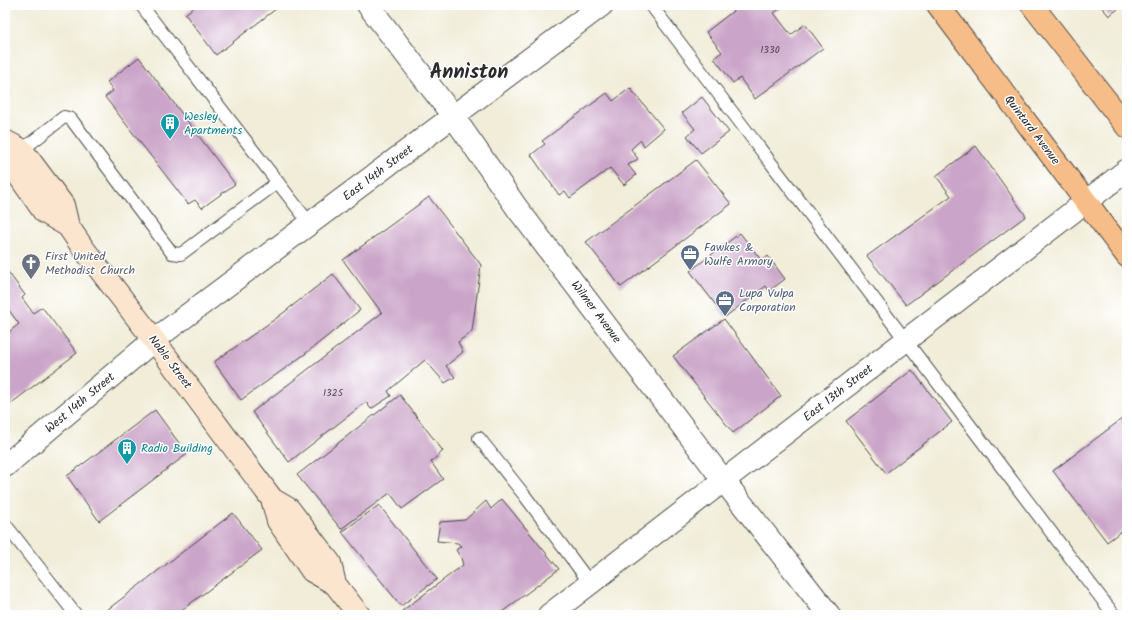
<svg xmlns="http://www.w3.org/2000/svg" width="1132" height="620" font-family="Kalam,sans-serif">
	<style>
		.building { fill: #cba5c9 }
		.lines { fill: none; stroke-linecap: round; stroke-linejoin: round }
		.service-casing { stroke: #494845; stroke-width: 14 }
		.minor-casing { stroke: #494845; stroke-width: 24 }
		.tertiary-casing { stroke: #494845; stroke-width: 24 }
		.secondary-casing { stroke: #494845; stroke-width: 24 }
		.trunk-casing { stroke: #494845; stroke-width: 24 }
		.service { stroke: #fff; stroke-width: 12 }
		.minor { stroke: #fff; stroke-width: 22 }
		.tertiary { stroke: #fff; stroke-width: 22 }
		.secondary { stroke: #fce5cf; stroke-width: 22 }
		.trunk { stroke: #f7bd88; stroke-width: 22 }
		.labels { text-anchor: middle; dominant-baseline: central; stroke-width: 3; stroke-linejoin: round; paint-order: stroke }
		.number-label { font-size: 10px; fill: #534a52 }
		.culture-label { font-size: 12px; fill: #0d838f; stroke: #fff; text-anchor: start }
		.street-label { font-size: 12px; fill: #2b2b2b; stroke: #fff }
		.service-label { font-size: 12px; fill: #4e5e75; stroke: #fff; text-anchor: start }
		.worship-label { font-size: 12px; fill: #5b616d; stroke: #fff; text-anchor: start }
		.town-label { font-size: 20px; font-weight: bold; fill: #2b2b2b; stroke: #fff }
	</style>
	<rect width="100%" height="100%" fill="#fff"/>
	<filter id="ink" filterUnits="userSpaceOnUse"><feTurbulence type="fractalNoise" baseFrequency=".025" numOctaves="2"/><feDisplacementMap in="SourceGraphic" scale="8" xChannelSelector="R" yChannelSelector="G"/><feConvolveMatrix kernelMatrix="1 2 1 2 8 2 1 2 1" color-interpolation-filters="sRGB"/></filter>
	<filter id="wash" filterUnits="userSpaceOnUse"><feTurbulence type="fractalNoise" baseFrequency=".012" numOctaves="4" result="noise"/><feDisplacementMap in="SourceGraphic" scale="16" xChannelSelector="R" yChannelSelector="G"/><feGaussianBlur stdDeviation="0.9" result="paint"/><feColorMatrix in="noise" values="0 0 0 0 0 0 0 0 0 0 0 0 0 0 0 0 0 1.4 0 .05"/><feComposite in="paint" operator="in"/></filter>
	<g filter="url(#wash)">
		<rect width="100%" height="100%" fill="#f1edd9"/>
		<g id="blocks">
			<!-- building -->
			<path class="building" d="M197 5H281L216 55 185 14Z
				M741 5H785L774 13 791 35 805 24 823 48 755 99 740 78 733 83 714 58 722 52 706 32Z
				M1100 5H1123L1109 16Z
				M139 57 235 184 202 208 195 200 188 204 105 97 113 91 107 82Z
				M630 88 664 129 644 146 641 140 631 149 638 159 628 165 636 175 624 185 610 168 570 198 565 191 559 195 531 155 545 144 542 141 607 93 613 101Z
				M702 97 729 132 701 153 687 136 695 129 682 113Z
				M976 146 1026 216 906 305 867 256 951 196 936 176Z
				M696 160 731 204 621 287 586 242Z
				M429 197 481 265 472 331 458 342 463 352 446 366 455 377 445 383 425 360 388 391 391 396 371 409 366 402 289 462 252 412 382 313 343 260Z
				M740 233 762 261 768 256 785 279 769 291 766 286 725 317 690 271Z
				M6 269 25 295 22 298 33 313 42 307 77 353 5 408V335L19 324 8 309 5 312Z
				M333 274 360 310 305 354 241 400 214 362 278 317Z
				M724 319 781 396 733 433 673 356Z
				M912 370 952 422 886 473 846 421Z
				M400 395 443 451 431 462 443 479 402 509 390 493 341 529 297 475Z
				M155 410 187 454 99 521 67 476Z
				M1127 415V527L1107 542 1053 471Z
				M502 499 559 569 498 615H405L402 611 463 565 461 558 456 550 461 546 458 543 437 541 440 522 465 520 486 501 491 509Z
				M379 505 437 579 401 606 342 532Z
				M233 513 262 550 175 615H110L107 610Z"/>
		</g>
	</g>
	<g filter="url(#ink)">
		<use href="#blocks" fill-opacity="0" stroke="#494845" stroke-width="1"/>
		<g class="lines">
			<defs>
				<path id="service" d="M141 5 310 224
					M651 5 1114 615
					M22 150 64 117 71 119 172 253 181 254 278 182
					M479 438 525 496 590 583
					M5 524 76 615"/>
				<path id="minor" d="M368 5 453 116 517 208 724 481 829 615
					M549 615 1127 170"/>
				<path id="tertiary" d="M5 466 154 340 602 5"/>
				<path id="secondary" d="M5 141 22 150 63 205 68 226 83 248 154 340 272 499 278 521 312 571 335 584
					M5 144 10 163 44 212 68 226
					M272 499 289 509 330 563 335 584 359 615"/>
				<path id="trunk" d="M938 5 1127 256
					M1032 5 1127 127"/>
			</defs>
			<!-- service casing -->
			<use href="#service" class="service-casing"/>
			<!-- minor casing -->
			<use href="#minor" class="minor-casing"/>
			<!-- tertiary casing -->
			<use href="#tertiary" class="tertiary-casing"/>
			<!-- secondary casing -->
			<use href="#secondary" class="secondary-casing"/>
			<!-- trunk casing -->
			<use href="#trunk" class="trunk-casing"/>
			<!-- service -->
			<use href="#service" class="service"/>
			<!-- minor -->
			<use href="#minor" class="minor"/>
			<!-- tertiary -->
			<use href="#tertiary" class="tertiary"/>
			<!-- secondary -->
			<use href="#secondary" class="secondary"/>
			<!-- trunk -->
			<use href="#trunk" class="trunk"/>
		</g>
	</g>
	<!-- icons -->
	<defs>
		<symbol id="building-pin" viewBox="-11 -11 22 30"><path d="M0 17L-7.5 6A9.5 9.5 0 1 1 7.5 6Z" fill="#0f9aa8" stroke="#fff"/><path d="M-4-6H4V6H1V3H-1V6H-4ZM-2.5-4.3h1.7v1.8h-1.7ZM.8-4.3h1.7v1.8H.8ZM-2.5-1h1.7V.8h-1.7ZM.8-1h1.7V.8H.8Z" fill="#fff"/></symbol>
		<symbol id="office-pin" viewBox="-11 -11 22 30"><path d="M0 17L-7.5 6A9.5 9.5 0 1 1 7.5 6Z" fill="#5c6f8a" stroke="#fff"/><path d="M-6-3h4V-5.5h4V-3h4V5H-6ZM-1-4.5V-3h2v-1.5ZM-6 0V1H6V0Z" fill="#fff"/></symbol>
		<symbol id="church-pin" viewBox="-11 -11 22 30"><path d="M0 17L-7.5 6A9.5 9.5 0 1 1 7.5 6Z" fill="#6b7280" stroke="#fff"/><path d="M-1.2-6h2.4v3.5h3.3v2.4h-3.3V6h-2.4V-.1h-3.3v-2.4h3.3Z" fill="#fff"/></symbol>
	</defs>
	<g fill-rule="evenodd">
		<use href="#building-pin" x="159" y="112" width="22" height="30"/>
		<use href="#office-pin" x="679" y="243" width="22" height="30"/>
		<use href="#church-pin" x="20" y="252" width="22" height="30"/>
		<use href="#office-pin" x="714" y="289" width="22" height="30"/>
		<use href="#building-pin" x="116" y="437" width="22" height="30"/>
	</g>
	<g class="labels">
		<!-- number labels -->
		<g class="number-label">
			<text x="770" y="50">1330</text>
			<text x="333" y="393">1325</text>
		</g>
		<!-- culture labels -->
		<g class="culture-label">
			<text x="184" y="116">Wesley<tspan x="184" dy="14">Apartments</tspan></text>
			<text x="141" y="448">Radio Building</text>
		</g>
		<!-- street labels -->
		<g class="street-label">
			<text transform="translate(1032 130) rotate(53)">Quintard Avenue</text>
			<text transform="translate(378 173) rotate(-37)">East 14th Street</text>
			<text transform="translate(596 312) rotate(53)">Wilmer Avenue</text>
			<text transform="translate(170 362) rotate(53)">Noble Street</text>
			<text transform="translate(838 393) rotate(-38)">East 13th Street</text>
			<text transform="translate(80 403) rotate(-40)">West 14th Street</text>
		</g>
		<!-- service labels -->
		<g class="service-label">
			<text x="704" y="247">Fawkes &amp;<tspan x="704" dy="14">Wulfe Armory</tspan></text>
			<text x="739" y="293">Lupa Vulpa<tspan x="739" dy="14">Corporation</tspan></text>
		</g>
		<!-- worship labels -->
		<g class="worship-label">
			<text x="45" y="256">First United<tspan x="45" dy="14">Methodist Church</tspan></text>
		</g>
		<!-- town labels -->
		<g class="town-label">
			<text x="469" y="73">Anniston</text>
		</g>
	</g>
	<!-- margin -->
	<rect width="1132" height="620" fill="none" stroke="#fff" stroke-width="20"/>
</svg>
